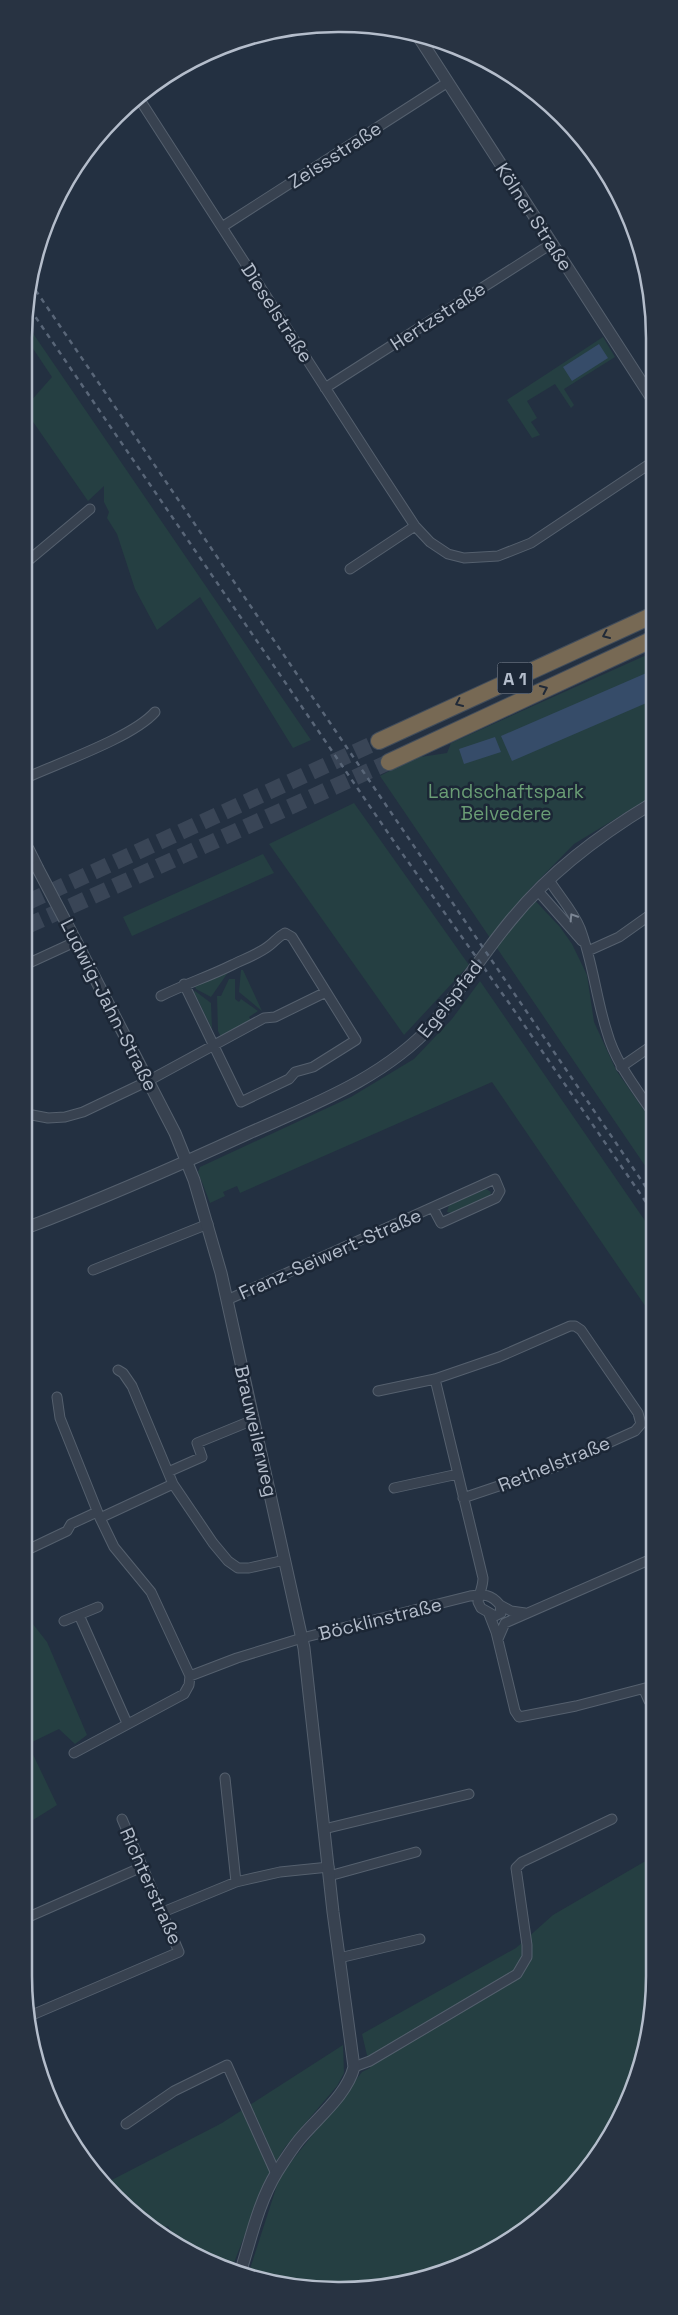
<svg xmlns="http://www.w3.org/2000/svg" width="678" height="2315" font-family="'Space Grotesk',sans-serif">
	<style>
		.green { fill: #253f42 }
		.water { fill: #364c69 }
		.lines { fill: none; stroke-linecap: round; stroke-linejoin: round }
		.motorway-tunnel { stroke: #394556; stroke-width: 16; stroke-dasharray: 16 8; stroke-linecap: butt }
		.minor-casing { stroke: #55606e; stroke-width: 11 }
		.tertiary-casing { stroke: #55606e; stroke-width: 13 }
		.motorway-casing { stroke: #424d5b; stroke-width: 18 }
		.minor { stroke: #384250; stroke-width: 9 }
		.tertiary { stroke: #384250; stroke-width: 11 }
		.motorway { stroke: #776954; stroke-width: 16 }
		.rail { stroke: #596678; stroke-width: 2.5; stroke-dasharray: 5 5; stroke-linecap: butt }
		.tertiary-bridge-casing { stroke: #55606e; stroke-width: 13; stroke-linecap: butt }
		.tertiary-bridge { stroke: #384250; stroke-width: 11 }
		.oneway { stroke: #212a38 }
		.oneway2 { stroke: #7c8694 }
		.labels { text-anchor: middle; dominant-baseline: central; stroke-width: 5; stroke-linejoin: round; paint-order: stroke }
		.shield { fill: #1c2736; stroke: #86909e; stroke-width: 1 }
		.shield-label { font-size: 18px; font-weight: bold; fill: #b4bdcb }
		.street-label { font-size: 19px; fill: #b4bdcb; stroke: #1c2736 }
		.park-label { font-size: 19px; fill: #6a9d75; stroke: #1c2736 }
		.rim { fill: none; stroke: #b4bdcb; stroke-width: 2.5 }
	</style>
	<rect width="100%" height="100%" fill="#233041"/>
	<!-- green -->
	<path class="green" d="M30 329 311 740 293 748 200 597 157 630 135 589 117 534 107 518 109 512 104 502V486L88 501 29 416V403L52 377 30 344Z
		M603 337 615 357 564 389 574 405 571 408 555 384 527 401 537 418 531 422 540 435 532 438 507 400Z
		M651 653V797L574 844 527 892 560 927 572 944 587 975 594 1022 616 1070 650 1119V1173L380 776 414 758 447 753 451 743Z
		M354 803 469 965 404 1035 269 844Z
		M263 854 274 873 132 936 123 917Z
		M231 968 211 997 196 989 195 986Z
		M241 970H243L262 1011 239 992Z
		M229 979H235V999L239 1002 241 999 258 1011 249 1017 252 1022 221 1037 218 1031 217 996H221Z
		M480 981 650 1228V1313L492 1082 240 1193 237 1186 223 1192 225 1196 210 1203 198 1172 200 1167 351 1097 414 1059 452 1019Z
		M195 991 211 1003 212 1029 194 992Z
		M486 1189 491 1192 490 1196 453 1213 447 1212 449 1205Z
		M25 1614 47 1642 87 1735 75 1744 59 1729 28 1744 57 1805 33 1820 24 1803Z
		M649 1859 648 2037 612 2134 531 2226 421 2280 318 2291 249 2272 280 2176 362 2072 370 2068 362 2034 516 1948 553 1915Z
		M343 2045 344 2073 337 2086 285 2147 267 2177 232 2268C202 2259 185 2255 168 2226L161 2229 105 2186 104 2184 222 2123Z"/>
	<!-- water -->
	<path class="water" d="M599 344 608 358 572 381 563 367Z
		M651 671V701L512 761 501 736Z
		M495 737 501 752 464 764 459 749Z"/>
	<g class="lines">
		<!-- motorway-tunnel -->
		<path class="motorway-tunnel" d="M28 902 379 741
			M27 926 389 762"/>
		<defs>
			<path id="minor" d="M140 100 375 465 415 526 430 542 448 554 464 558 498 556 531 543 651 463
				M222 227 448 82
				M325 388 551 244
				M29 560 90 509
				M350 569 415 526
				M28 777C61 762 133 737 155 712
				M549 880C559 896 573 911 580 928 593 962 596 998 607 1032 615 1061 633 1084 650 1109
				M538 891 582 941
				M588 951 619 937 650 915
				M27 964 77 941
				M161 996C185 984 208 977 232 965 244 959 259 954 270 945 275 941 278 937 285 933L292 937 356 1040 313 1067 295 1072 289 1079 241 1102 184 984
				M621 1067 650 1047
				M27 1114 48 1118 65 1117 83 1112 148 1081 264 1018 275 1017 326 992
				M93 1270 208 1224
				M227 1300 495 1179 500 1191 496 1198 441 1223 433 1208
				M118 1370 123 1373 132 1386 173 1484 213 1543 228 1561 238 1568H249L285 1560
				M378 1391 435 1379 499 1357 570 1326H575L581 1330 638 1413 641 1424 635 1431 555 1467 463 1498
				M57 1397 60 1418 100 1518 114 1547 151 1592 190 1676 189 1685 184 1694 74 1753
				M168 1472 202 1457 197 1443 253 1420
				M394 1488 458 1474
				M100 1518 173 1484
				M25 1551 67 1531 71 1524 97 1512
				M500 1605 511 1611 525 1613
				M489 1614 496 1632 515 1711 519 1717 576 1706 649 1687
				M79 1615 127 1723
				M64 1621 98 1607
				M498 1639 505 1623 649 1560
				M190 1676 237 1658 302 1638 470 1596C484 1594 491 1594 500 1605L501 1613 495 1616 481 1608 478 1602C479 1593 483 1587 483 1578L435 1379
				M644 1690 649 1701
				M225 1778 236 1882
				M324 1829 469 1794
				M329 1876 416 1852
				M163 1912 236 1882 280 1872 329 1867
				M24 1919 142 1867
				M339 1958 420 1939
				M32 2015 179 1952 122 1819
				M354 2067 370 2061 517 1974 527 1957V1945L516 1868 522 1862 612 1819
				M126 2124 174 2091 227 2065 276 2174"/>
			<path id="tertiary" d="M418 36 651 397
				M28 849 37 867
				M68 926 175 1133 194 1180 221 1273 304 1648 333 1912 354 2067C347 2095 317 2118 299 2140 291 2150 284 2161 277 2172 259 2201 251 2238 241 2270
				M26 1228C102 1199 175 1167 249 1133 314 1104 384 1078 433 1024 460 990 483 954 511 920 550 872 598 836 651 804"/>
			<path id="motorway" d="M379 741 651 616
				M389 762 651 640"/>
		</defs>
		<!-- minor casing -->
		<use href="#minor" class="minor-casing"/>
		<!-- tertiary casing -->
		<use href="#tertiary" class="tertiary-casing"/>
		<!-- motorway casing -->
		<use href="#motorway" class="motorway-casing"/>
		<!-- minor -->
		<use href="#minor" class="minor"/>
		<!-- tertiary -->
		<use href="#tertiary" class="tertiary"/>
		<!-- motorway -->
		<use href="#motorway" class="motorway"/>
		<!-- rail -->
		<path class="rail" d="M30 282 650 1193
			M30 309 399 849 509 1003 650 1208"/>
		<defs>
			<path id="tertiary-bridge" d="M37 867 68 926"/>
		</defs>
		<!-- tertiary-bridge casing -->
		<use href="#tertiary-bridge" class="tertiary-bridge-casing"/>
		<!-- tertiary-bridge -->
		<use href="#tertiary-bridge" class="tertiary-bridge"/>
	</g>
	<!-- one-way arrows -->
	<defs><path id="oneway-chevron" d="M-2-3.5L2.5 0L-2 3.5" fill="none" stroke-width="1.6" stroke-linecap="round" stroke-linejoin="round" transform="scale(1.25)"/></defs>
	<g class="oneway">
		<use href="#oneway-chevron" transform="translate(606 635) rotate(156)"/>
		<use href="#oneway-chevron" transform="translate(544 689) rotate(-25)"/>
		<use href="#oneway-chevron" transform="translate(459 703) rotate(155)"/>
	</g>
	<use class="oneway2" href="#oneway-chevron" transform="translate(573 917) rotate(-122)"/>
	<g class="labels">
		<!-- shield labels -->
		<rect class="shield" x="497.5" y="662.5" width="35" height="31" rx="4"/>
		<g class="shield-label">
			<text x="515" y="678">A 1</text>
		</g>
		<!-- street labels -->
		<g class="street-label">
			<text transform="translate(335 155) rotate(-33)">Zeissstraße</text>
			<text transform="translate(534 217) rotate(57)">Kölner Straße</text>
			<text transform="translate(277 313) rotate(57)">Dieselstraße</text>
			<text transform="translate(438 316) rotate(-33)">Hertzstraße</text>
			<text transform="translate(450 999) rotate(-52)">Egelspfad</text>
			<text transform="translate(109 1005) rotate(63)">Ludwig-Jahn-Straße</text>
			<text transform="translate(330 1254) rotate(-24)">Franz-Seiwert-Straße</text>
			<text transform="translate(256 1431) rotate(77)">Brauweilerweg</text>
			<text transform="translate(554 1464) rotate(-22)">Rethelstraße</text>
			<text transform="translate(380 1619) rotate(-14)">Böcklinstraße</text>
			<text transform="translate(151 1886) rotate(66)">Richterstraße</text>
		</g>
		<!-- park labels -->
		<g class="park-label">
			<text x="506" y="791">Landschaftspark<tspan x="506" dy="22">Belvedere</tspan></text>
		</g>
	</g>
	<!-- crop -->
	<path d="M0 0H678V2315H0ZM338 32H340A306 306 0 0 1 646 338V1976A306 306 0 0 1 340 2282H338A306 306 0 0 1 32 1976V338A306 306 0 0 1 338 32Z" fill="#283342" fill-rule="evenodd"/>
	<path class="rim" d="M338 32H340A306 306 0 0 1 646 338V1976A306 306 0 0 1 340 2282H338A306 306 0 0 1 32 1976V338A306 306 0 0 1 338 32Z"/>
</svg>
